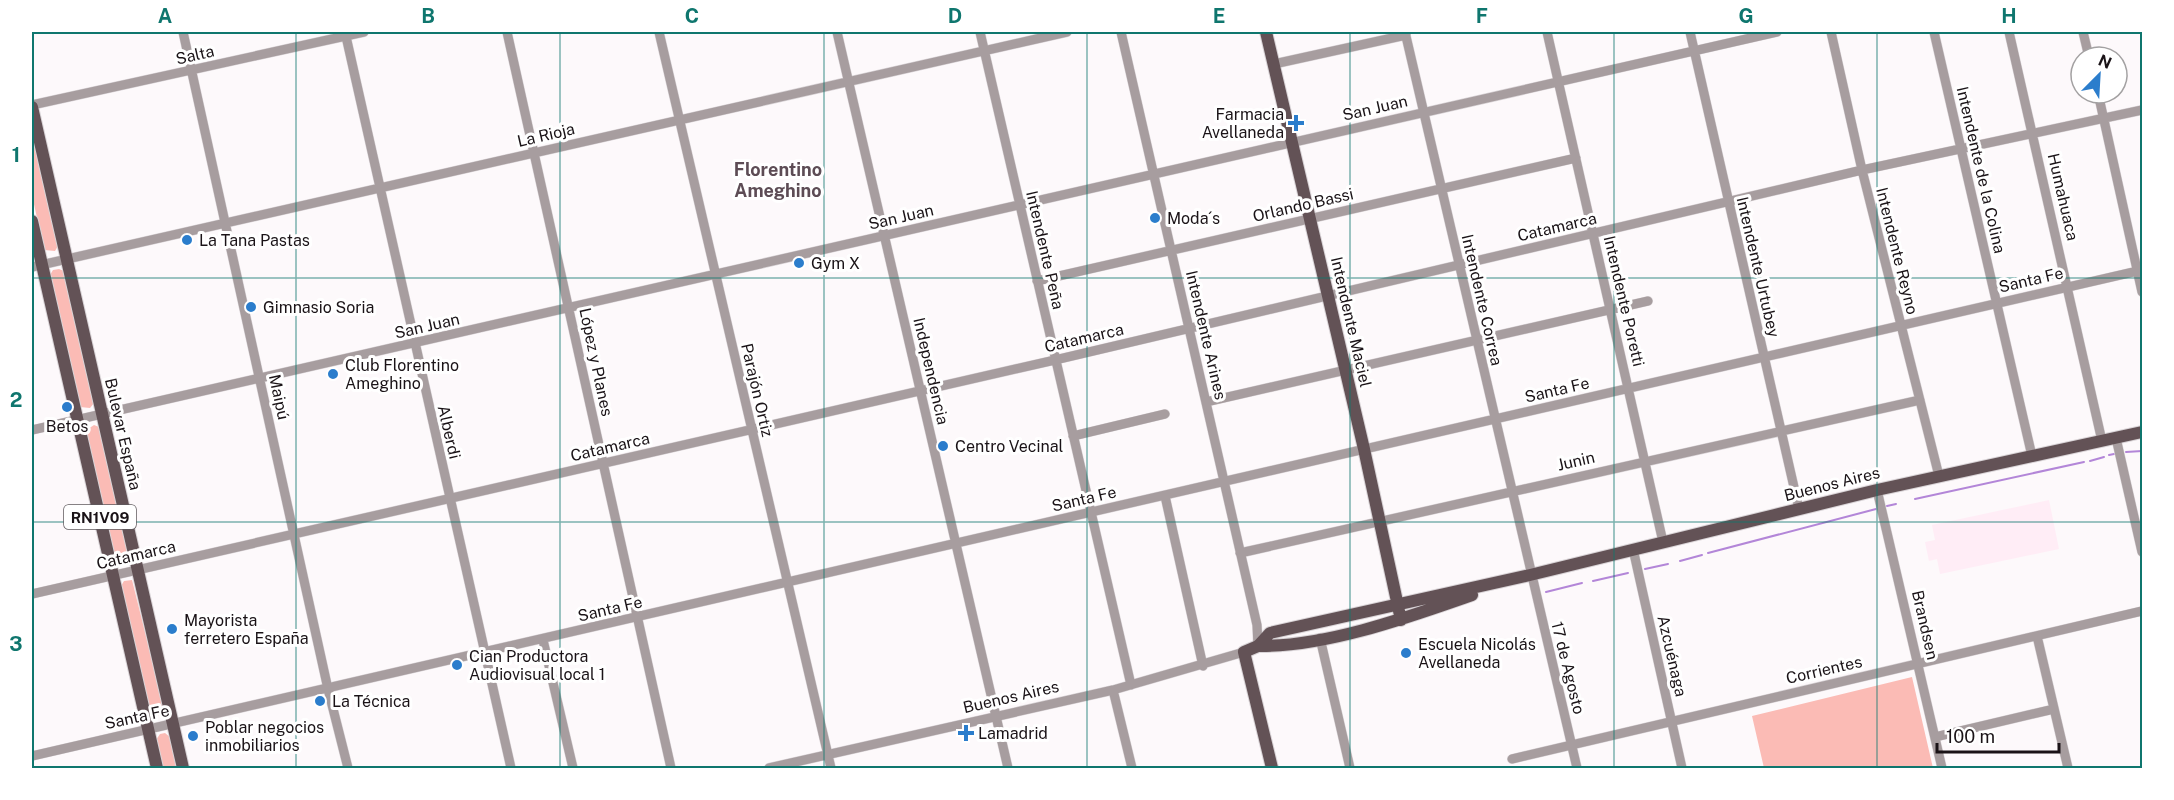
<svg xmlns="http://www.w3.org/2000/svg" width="2174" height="800" font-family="'Public Sans',sans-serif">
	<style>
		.built { fill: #ffedf6 }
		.green { fill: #fbbbb5 }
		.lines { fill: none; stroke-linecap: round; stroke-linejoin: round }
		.stream { stroke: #b386d8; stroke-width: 2 }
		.minor-casing { stroke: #d9d4d7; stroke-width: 10 }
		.major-casing { stroke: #d9d4d7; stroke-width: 14 }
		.minor { stroke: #a79d9f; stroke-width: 9 }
		.major { stroke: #635256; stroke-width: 12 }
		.grid { fill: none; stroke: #0f766e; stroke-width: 1.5; stroke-opacity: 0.55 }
		.poi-dot { fill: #2b7dcc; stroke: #fff; stroke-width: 2 }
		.labels { text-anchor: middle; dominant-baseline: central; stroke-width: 6; stroke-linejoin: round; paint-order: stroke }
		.shield { fill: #fff; stroke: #5f5a5d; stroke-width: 1.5 }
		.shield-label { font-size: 15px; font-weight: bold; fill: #1a1317 }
		.street-label { font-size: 16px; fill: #1a1317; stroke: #fff }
		.poi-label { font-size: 16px; fill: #1a1317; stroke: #fff; text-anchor: start }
		.neighbourhood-label { font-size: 18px; font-weight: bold; fill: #5d4c55; stroke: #fff }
		.neatline { fill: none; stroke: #0f766e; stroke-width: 2 }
		.grid-label { font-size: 20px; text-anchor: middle; font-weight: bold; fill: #0f766e }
	</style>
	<rect width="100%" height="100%" fill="#fdf9fb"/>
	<!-- built -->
	<path class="built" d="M2049 500 2059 549 1940 574 1937 559 1929 561 1925 542 1935 540 1932 525Z"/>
	<!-- green -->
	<path class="green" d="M32 130 58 246 55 251 44 250 32 195Z
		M59 269 64 271 94 403 90 408 80 407 50 275 53 270Z
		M94 425 99 427 129 557 127 562 115 561 85 431Z
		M132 580 165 712 161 716 150 715 121 586 124 581Z
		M1912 677 1933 768H1764L1752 716Z
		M165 733 170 737 178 768H163L156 740 160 734Z"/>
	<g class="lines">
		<!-- stream -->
		<path class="stream" d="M2126 452 2142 451
			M2109 455 2114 454
			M2090 461 2104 457
			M1915 499 2084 462
			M1887 506 1896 504
			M1708 553 1876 509
			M1680 561 1702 555
			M1645 569 1668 564
			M1593 581 1628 573
			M1546 592 1582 583"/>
		<defs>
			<path id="minor" d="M183 32 328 689 348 768
				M345 32 511 768
				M507 32 671 768
				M659 32 831 768
				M837 32 1008 768
				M980 32 1131 685
				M1121 32 1257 625 1258 646
				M1405 32 1577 768
				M1547 32 1663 542
				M1690 32 1799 509
				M1831 32 1862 170 1939 476
				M1934 32 2032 456
				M2009 32 2102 441
				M2083 32 2089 57
				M1274 64 1406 35
				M2098 93 2142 292
				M32 105 364 32
				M32 267 1067 32
				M1037 281 1576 158
				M1206 402 1648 301
				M32 430 1777 32
				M1073 436 1165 414
				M2116 438 2142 552
				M1877 490 1942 768
				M1165 496 1203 666
				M1633 549 1682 768
				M1240 553 1920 400
				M32 594 1055 360 1862 170 2142 110
				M2037 636 2068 768
				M1320 638 1350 768
				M543 640 573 768
				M1113 690 1132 768
				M1935 737 2054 709
				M32 756 2142 270
				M1512 759 2142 611
				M769 768 1113 690 1244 652"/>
			<path id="major" d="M1266 32 1364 449 1401 620
				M32 107 183 768
				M32 221 157 768
				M1258 646C1326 647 1409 617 1472 595
				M1272 768 1244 652 1258 646 1270 633 1530 575 1877 490 2142 432"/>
		</defs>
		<!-- minor casing -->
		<use href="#minor" class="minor-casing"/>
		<!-- major casing -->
		<use href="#major" class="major-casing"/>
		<!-- minor -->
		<use href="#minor" class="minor"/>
		<!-- major -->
		<use href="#major" class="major"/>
	</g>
	<!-- grid -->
	<path class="grid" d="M296 32V768M560 32V768M824 32V768M1087 32V768M1350 32V768M1614 32V768M1877 32V768M32 278H2142M32 522H2142"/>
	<!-- markers -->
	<g class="poi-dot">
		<path d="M1293 114h6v6h6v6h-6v6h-6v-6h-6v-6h6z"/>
		<circle cx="1155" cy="218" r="6"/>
		<circle cx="187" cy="240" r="6"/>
		<circle cx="799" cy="263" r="6"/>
		<circle cx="251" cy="307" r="6"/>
		<circle cx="333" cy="374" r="6"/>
		<circle cx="67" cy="407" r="6"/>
		<circle cx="943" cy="446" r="6"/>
		<circle cx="172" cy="629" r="6"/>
		<circle cx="1406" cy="653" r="6"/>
		<circle cx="457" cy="665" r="6"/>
		<circle cx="320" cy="701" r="6"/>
		<path d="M963 724h6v6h6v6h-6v6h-6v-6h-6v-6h6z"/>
		<circle cx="193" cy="736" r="6"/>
	</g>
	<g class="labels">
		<!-- shield labels -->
		<rect class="shield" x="64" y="505" width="72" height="24" rx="4.5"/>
		<g class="shield-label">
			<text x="100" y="517">RN1V09</text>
		</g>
		<!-- street labels -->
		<g class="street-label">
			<text transform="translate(195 55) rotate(-13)">Salta</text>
			<text transform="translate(1375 108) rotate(-13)">San Juan</text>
			<text transform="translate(546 135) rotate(-13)">La Rioja</text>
			<text transform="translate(1981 170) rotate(77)">Intendente de la Colina</text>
			<text transform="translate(2063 197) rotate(77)">Humahuaca</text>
			<text transform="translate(1303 205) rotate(-13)">Orlando Bassi</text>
			<text transform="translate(901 217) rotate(-13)">San Juan</text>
			<text transform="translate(1557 227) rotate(-13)">Catamarca</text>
			<text transform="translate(1045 250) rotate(77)">Intendente Peña</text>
			<text transform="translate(1897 251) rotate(76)">Intendente Reyno</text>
			<text transform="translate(1758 267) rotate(77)">Intendente Urtubey</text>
			<text transform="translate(2031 280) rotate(-13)">Santa Fe</text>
			<text transform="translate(1482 300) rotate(77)">Intendente Correa</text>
			<text transform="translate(1624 301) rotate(77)">Intendente Poretti</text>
			<text transform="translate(1351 322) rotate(77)">Intendente Maciel</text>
			<text transform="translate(427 326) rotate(-13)">San Juan</text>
			<text transform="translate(1206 335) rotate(77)">Intendente Arines</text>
			<text transform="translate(1084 338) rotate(-13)">Catamarca</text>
			<text transform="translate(596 362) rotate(78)">López y Planes</text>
			<text transform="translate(931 371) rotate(77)">Independencia</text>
			<text transform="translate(757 390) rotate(77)">Parajón Ortiz</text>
			<text transform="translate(1557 390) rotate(-13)">Santa Fe</text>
			<text transform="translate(279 397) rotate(78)">Maipú</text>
			<text transform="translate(449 432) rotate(77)">Alberdi</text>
			<text transform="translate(123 434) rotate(77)">Bulevar España</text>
			<text transform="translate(610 447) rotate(-13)">Catamarca</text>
			<text transform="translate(1576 461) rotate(-13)">Junin</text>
			<text transform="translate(1832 484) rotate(-14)">Buenos Aires</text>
			<text transform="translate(1084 499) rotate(-13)">Santa Fe</text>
			<text transform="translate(136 555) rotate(-13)">Catamarca</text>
			<text transform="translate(610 609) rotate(-13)">Santa Fe</text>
			<text transform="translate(1925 625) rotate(77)">Brandsen</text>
			<text transform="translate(1672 656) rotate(77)">Azcuénaga</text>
			<text transform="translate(1568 668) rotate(76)">17 de Agosto</text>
			<text transform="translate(1824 670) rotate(-13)">Corrientes</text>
			<text transform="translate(1011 697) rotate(-13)">Buenos Aires</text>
			<text transform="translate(137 717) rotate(-12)">Santa Fe</text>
		</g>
		<!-- poi labels -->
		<g class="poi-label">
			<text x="1284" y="114" text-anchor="end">Farmacia<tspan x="1284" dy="18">Avellaneda</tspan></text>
			<text x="1167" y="218">Moda´s</text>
			<text x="199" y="240">La Tana Pastas</text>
			<text x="811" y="263">Gym X</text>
			<text x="263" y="307">Gimnasio Soria</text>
			<text x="345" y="365">Club Florentino<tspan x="345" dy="18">Ameghino</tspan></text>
			<text x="67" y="426" text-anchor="middle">Betos</text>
			<text x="955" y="446">Centro Vecinal</text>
			<text x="184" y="620">Mayorista<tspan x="184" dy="18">ferretero España</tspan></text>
			<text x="1418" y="644">Escuela Nicolás<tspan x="1418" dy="18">Avellaneda</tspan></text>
			<text x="469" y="656">Cian Productora<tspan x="469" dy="18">Audiovisual local 1</tspan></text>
			<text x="332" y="701">La Técnica</text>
			<text x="205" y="727">Poblar negocios<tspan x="205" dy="18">inmobiliarios</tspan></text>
			<text x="978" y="733">Lamadrid</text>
		</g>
		<!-- neighbourhood labels -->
		<g class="neighbourhood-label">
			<text x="778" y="169">Florentino<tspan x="778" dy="21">Ameghino</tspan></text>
		</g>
	</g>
	<!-- border -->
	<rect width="2174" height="800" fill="none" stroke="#ffffff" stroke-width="66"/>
	<!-- north arrow -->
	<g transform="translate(2099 75) rotate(24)"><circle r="28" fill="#ffffff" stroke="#a3a1a2" stroke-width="1.5"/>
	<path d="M0-4.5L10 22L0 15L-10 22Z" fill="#2b7dcc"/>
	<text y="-9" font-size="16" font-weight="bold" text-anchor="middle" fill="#1a1317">N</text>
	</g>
	<!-- scale -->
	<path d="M1937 743v9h122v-9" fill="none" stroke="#1a1317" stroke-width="3"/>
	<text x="1946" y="743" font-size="18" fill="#1a1317" stroke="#ffffff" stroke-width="4.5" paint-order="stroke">100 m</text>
	<rect x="33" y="33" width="2108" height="734" class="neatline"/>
	<g class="grid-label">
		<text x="165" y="23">A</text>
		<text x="428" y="23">B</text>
		<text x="692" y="23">C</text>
		<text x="955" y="23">D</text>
		<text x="1219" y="23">E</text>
		<text x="1482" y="23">F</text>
		<text x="1746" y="23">G</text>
		<text x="2009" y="23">H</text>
		<text x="16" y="162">1</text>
		<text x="16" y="407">2</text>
		<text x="16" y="651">3</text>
	</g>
</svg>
